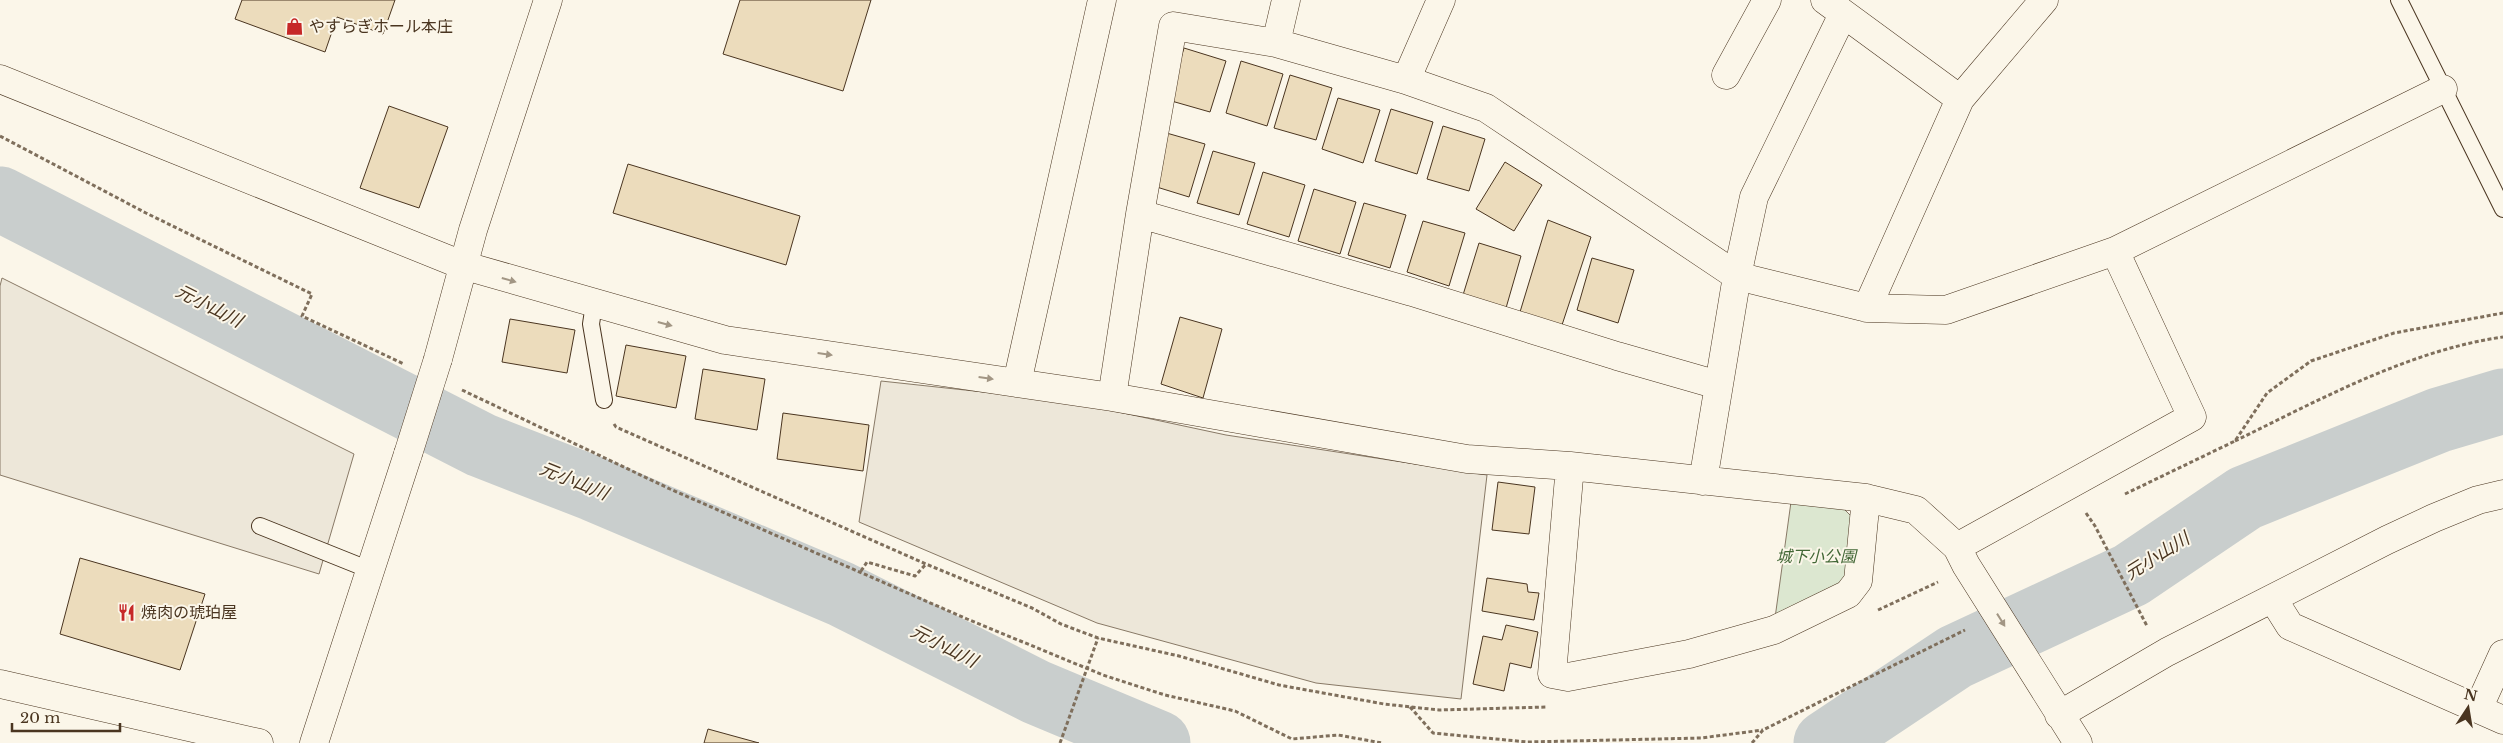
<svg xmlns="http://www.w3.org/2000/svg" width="2503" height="743" font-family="'Libre Baskerville','Noto Sans JP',serif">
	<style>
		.green { fill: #dce7d0; stroke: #887966 }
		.parking { fill: #ede7d9; stroke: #887966 }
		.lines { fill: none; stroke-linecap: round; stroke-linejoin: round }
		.river { stroke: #c9cecd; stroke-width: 65 }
		.building { fill: #ecdcbc; stroke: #4a3520 }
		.service-casing { stroke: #4a3520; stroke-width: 18 }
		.minor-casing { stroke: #4a3520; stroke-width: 29 }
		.tertiary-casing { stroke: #4a3520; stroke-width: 29 }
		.path { stroke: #7f6f5c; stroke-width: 3; stroke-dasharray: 4 2.5; stroke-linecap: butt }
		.service { stroke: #fbf6e9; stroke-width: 16 }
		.minor { stroke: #fbf6e9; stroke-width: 28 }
		.tertiary { stroke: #fbf6e9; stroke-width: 28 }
		.tertiary-bridge-casing { stroke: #4a3520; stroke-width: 29; stroke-linecap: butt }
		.path-bridge { stroke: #7f6f5c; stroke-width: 3; stroke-dasharray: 4 2.5; stroke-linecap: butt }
		.tertiary-bridge { stroke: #fbf6e9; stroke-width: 28 }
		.oneway { fill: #a29684 }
		.labels { text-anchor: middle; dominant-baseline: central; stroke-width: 4; stroke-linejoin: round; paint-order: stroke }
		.poi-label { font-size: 16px; fill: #4a3520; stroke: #fbf6e9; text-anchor: start }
		.park-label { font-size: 16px; font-style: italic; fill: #436837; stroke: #fbf6e9 }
		.water-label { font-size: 18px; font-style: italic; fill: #4a3520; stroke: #fbf6e9 }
	</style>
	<rect width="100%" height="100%" fill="#fbf6e9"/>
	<!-- green -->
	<path class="green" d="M1791 502 1843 508 1852 517 1844 584 1775 618Z"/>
	<!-- parking -->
	<path class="parking" d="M2 278 354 454 319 574 0 475V286Z
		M881 381 1067 401 1226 435 1487 475 1461 699 1316 683 1097 623 859 522Z"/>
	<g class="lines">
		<!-- river -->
		<path class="river" d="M0 199 481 445 594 489 841 594 1036 692 1158 743
			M1826 743 1955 657 2131 575 2245 498 2439 420 2503 401"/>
	</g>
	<!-- building -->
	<path class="building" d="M242 0H395L383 34 337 17 325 52 235 19Z
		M740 0H871L843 91 723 54Z
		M1184 48 1226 61 1210 112 1168 100Z
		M1241 61 1283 74 1267 126 1226 113Z
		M1290 75 1332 88 1316 140 1274 128Z
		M1338 98 1380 110 1363 163 1322 149Z
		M389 106 448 127 419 208 360 188Z
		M1391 109 1433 122 1417 174 1375 161Z
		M1443 126 1485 139 1469 191 1427 179Z
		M1163 132 1205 144 1189 197 1147 184Z
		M1213 151 1255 163 1239 215 1197 203Z
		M1505 162 1542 185 1514 231 1476 209Z
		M628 164 800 216 786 265 613 213Z
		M1263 172 1305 185 1289 237 1247 224Z
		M1314 189 1356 202 1340 254 1298 241Z
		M1364 203 1406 215 1390 268 1348 255Z
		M1548 220 1591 237 1562 325 1520 312Z
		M1423 221 1465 233 1449 286 1407 272Z
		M1479 243 1521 256 1506 308 1463 295Z
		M1592 258 1634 270 1618 323 1577 310Z
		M1180 317 1222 329 1203 398 1161 384Z
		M510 319 575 330 567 373 502 362Z
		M626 345 686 356 676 408 616 396Z
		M703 369 765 379 757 430 695 419Z
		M783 413 869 425 863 471 777 459Z
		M1498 482 1535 487 1529 534 1492 530Z
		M80 558 205 594 180 670 60 634Z
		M1487 578 1527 584 1528 592 1539 593 1534 620 1482 611Z
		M1506 625 1538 632 1531 668 1510 663 1504 691 1473 684 1483 636 1502 640Z
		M708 729 759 743H704Z"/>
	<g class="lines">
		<defs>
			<path id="service" d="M2399 0 2503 209
				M594 304 591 324 604 400
				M260 526 370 570"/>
			<path id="minor" d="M1825 0 1960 99
				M1276 43 1286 0
				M1726 75 1767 0
				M0 79 462 265 725 340 1112 397 1467 459 1570 466 1866 498 1916 510 1957 547 1966 565 2078 743
				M1406 80 1486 108 1737 276 1754 197 1843 14
				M1140 214 1412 292 1617 356 1718 385
				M2115 251 2443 89
				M1867 308 1946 310 2115 251 2192 417 1957 547
				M1017 383 1102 0
				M1112 397 1140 214 1173 26 1276 43 1406 80 1441 0
				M1570 466 1552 674 1568 677 1689 654 1774 630 1848 594 1858 581 1866 498
				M1703 481 1737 276 1867 308 1960 99 2044 0
				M2273 599 2290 626 2503 720
				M2478 709 2503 654
				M2059 715 2167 652 2387 540 2434 518 2478 500 2503 494"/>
			<path id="tertiary" d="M438 359 473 230 548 0
				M0 684 259 743
				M314 743 408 454"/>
		</defs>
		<!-- service casing -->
		<use href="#service" class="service-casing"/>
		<!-- minor casing -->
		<use href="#minor" class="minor-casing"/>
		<!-- tertiary casing -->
		<use href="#tertiary" class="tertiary-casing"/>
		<!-- path -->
		<path class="path" d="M0 136 146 213 312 294 302 316 404 364
			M462 390 670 489 967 619 1103 675 1165 695 1235 711 1292 739 1338 735 1382 743
			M614 424 616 427 926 564 1032 608 1061 624 1098 638 1179 656 1279 685 1384 704 1439 710 1546 707
			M2235 441C2319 400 2410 350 2503 337
			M2125 494 2235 441 2267 393 2311 361 2394 333 2503 313
			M2086 513 2095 526 2147 626
			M861 571 867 562 915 576 926 564
			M1878 610 1938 582
			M1410 707 1433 733 1527 742 1701 738 1763 730
			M1752 743 1763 730 1965 630"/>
		<!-- service -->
		<use href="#service" class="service"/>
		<!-- minor -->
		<use href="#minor" class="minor"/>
		<!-- tertiary -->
		<use href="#tertiary" class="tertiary"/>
		<defs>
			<path id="tertiary-bridge" d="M408 454 438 359"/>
		</defs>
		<!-- tertiary-bridge casing -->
		<use href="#tertiary-bridge" class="tertiary-bridge-casing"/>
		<!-- path-bridge -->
		<path class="path-bridge" d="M1060 743 1098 638"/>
		<!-- tertiary-bridge -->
		<use href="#tertiary-bridge" class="tertiary-bridge"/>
	</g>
	<!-- one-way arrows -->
	<defs><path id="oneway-solid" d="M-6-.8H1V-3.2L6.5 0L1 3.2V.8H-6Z" transform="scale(1.25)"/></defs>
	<g class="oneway">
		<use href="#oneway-solid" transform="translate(509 280) rotate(16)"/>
		<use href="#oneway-solid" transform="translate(665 324) rotate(15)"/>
		<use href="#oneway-solid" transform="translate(825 354) rotate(8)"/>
		<use href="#oneway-solid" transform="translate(986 378) rotate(8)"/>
		<use href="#oneway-solid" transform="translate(2001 620) rotate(58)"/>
	</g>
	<!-- icons -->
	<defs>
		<symbol id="shop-bare" viewBox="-9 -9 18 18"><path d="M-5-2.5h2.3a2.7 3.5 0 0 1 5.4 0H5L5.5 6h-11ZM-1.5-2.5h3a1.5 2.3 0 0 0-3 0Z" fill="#c62828" stroke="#fbf6e9" stroke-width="2.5" paint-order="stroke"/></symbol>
		<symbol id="restaurant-bare" viewBox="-9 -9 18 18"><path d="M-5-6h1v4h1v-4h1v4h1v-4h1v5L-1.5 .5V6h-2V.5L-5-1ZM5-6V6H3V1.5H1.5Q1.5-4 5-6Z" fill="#c62828" stroke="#fbf6e9" stroke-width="2.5" paint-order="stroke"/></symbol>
	</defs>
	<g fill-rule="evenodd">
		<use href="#shop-bare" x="282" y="14" width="25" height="25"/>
		<use href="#restaurant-bare" x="114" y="600" width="25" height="25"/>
	</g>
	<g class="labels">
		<!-- poi labels -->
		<g class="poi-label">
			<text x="309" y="26">やすらぎホール本庄</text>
			<text x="141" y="612">焼肉の琥珀屋</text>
		</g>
		<!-- park labels -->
		<g class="park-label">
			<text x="1816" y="556">城下小公園</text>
		</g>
		<!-- water labels -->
		<g class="water-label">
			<text transform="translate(209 306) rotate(27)">元小山川</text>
			<text transform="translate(574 481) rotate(22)">元小山川</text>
			<text transform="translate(2157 556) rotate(-32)">元小山川</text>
			<text transform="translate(944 646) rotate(27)">元小山川</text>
		</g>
	</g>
	<!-- north arrow -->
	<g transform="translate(2468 708) rotate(12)" stroke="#fbf6e9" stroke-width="4" paint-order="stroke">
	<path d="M0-4L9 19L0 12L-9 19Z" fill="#4a3520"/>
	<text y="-8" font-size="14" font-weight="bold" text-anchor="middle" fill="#4a3520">N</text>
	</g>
	<!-- scale -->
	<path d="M12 723v8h108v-8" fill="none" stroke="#4a3520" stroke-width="2.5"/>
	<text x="20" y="723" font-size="15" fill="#4a3520" stroke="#fbf6e9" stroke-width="4" paint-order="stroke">20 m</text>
</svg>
